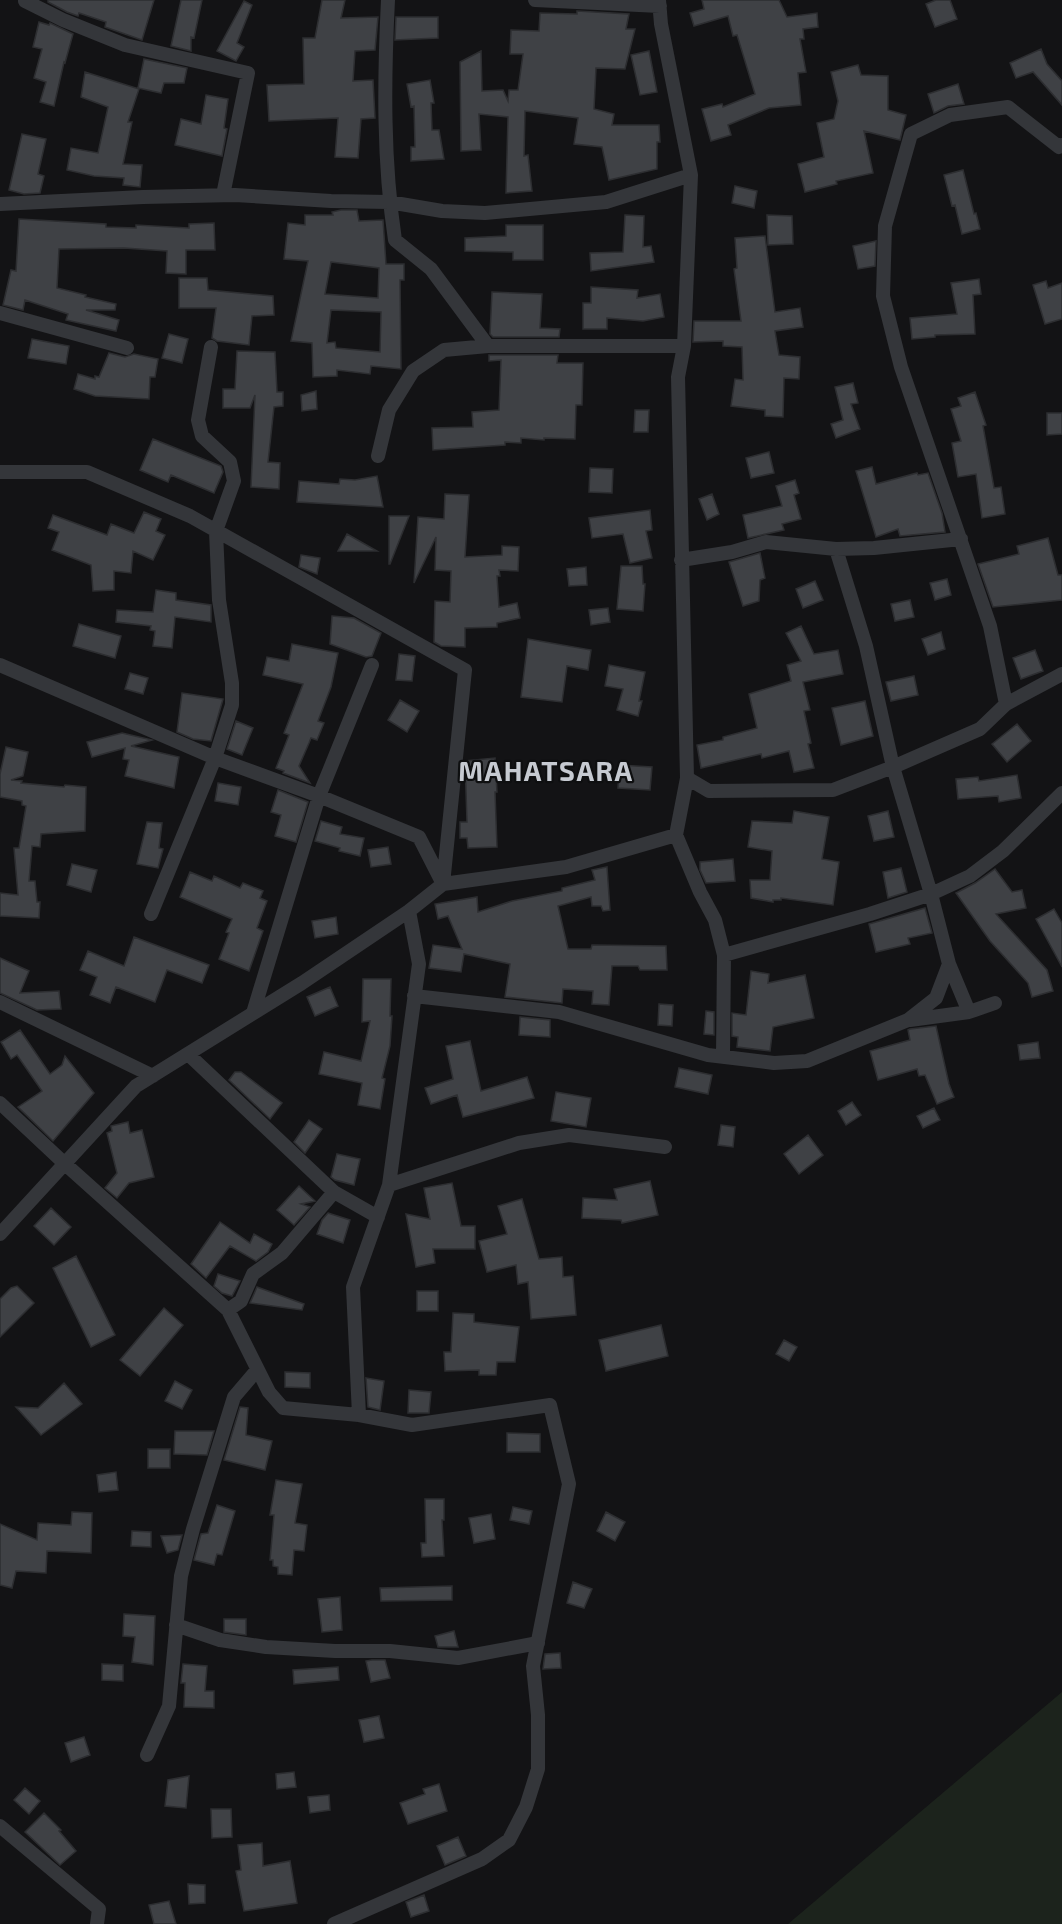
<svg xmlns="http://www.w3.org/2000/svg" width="1062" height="1924" font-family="'Exo 2',sans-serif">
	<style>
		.green { fill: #1c231c }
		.building { fill: #3f4145; stroke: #2d2e31; stroke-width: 1.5; fill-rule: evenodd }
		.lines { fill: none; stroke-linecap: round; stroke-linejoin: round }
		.street { stroke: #34363a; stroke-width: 14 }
		.labels { text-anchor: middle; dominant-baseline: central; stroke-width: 4.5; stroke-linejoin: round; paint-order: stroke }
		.district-label { font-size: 27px; font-weight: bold; letter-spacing: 1.5px; fill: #c6cad1; stroke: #0e0f10 }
	</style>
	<rect width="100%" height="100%" fill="#131315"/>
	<!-- green -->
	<path class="green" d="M1062 1692V1924H788Z"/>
	<!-- building -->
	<path class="building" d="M48 0H154L142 40 105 27 106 22 79 13 78 16 67 12 48 2Z
		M181 0H202L194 38 191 37V51L171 46Z
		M322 0H345L341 18 378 17 375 50 355 51 353 81 373 80 375 118 361 119 358 158 335 157 338 118 269 121 267 85 304 84 303 38H315Z
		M702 0H779L787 17 817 13 818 27 803 29 804 39H800L806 72 798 73 801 105 769 108 728 125 731 135 711 141 702 109 722 104 723 107 755 94 737 35 733 36 728 16 694 26 690 13 704 9Z
		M936 0H950L957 19 935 27 926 4Z
		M244 1 252 5 237 43 244 47 236 61 217 51Z
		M577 11 629 14 626 29H635L625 69 596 68 594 109 614 114 612 125H659L660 142H657V169L609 180 602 147 574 144 578 118 525 111 524 156 528 155 532 191 506 193 508 117 479 114 481 150 461 151 460 62 481 51 482 91 503 90 508 101 509 90H518L523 54H510L511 30 539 31 540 13 577 14Z
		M396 17H438V38L395 40Z
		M39 22 49 25 50 23 73 34 65 63 64 62 54 106 40 102 46 82 34 78 42 49 33 47Z
		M1041 49 1047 64 1062 81V105L1033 72 1016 78 1010 63Z
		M649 51 657 92 640 95 631 55Z
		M144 59 187 68 184 83H164L161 93 138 88Z
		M858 65 861 75 888 76V110L906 115 900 140 864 131 873 173 836 181 837 184 805 192 798 164 824 157 817 123 834 119 838 101 831 72Z
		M85 72 139 89 128 122H132L123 164 142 165 140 187 123 185 124 178 94 176 67 170 71 148 98 153 108 107 81 97Z
		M430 80 434 103H431L432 130H439L444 159 411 161V147H415L414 106 411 107 407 84Z
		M958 84 964 104 948 106 934 113 928 94Z
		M206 95 228 99 224 128 227 129 222 156 175 145 181 119 201 124Z
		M22 134 46 139 38 174 44 176 40 193 24 194 9 190Z
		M963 170 974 214 976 213 980 229 962 234 955 205 952 206 944 175Z
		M735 186 757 191 754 208 732 203Z
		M341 210H357L359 221 383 220 386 264H404V280H400L401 369 371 366 370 374 337 370V376L313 377 312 343 291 341 308 261 284 259 288 223 305 225V215H333L332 212ZM331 262 379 268 378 298 325 294ZM331 310 381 312 380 352 336 348 335 342 327 343Z
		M625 215 644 216 643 247 651 246 654 262 591 271 590 253 623 252Z
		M767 215 792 216 793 244 768 245Z
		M19 219 106 224V227L136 228V225L189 228V224L214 223 215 250H186V274L166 273 167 251 124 248 59 249 57 288 86 295 85 297 116 304 115 310H86L119 320 116 331 66 320 68 314 25 300 23 310 3 305 11 270 16 271Z
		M506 225H543V260H513V252L465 251V238L506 236Z
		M765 236 775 312 800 308 803 327 775 331 779 355 800 357 799 379 784 378 783 417 765 416V410L731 406 735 379 743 380 742 347 723 346V341L693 342 694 321H741L734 269 737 268 735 238Z
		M876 241 875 266 858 269 853 246Z
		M179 278H207L208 290 273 296 274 315 252 316 249 345 217 341 212 338 216 308H179Z
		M979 279 981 294 973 295 975 334 935 335V337L912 339 910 318 957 314 951 283Z
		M1046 281 1048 288 1062 283V319L1045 324 1033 285Z
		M591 287 638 290 637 298 660 294 664 317 643 321 607 318V329H583V303H591Z
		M492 292 542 294 540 328 560 329 559 337H493L490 334Z
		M169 334 188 339 182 363 162 358Z
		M32 339 69 346 66 364 28 358Z
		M237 351 275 352 277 392H283V406L274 407 268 462 280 463 279 489 251 487 255 395 250 408H223V389H235Z
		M109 353 125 357 134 354 158 359 155 377H150L149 399 95 396 74 389 78 374 95 379V376L99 377Z
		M489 355H558L557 363H583L582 405H576L575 439 544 438V440L521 438V443L505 442V445L433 450 432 428 473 427 472 412 499 410 501 360 489 361Z
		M853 383 858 403 851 404 860 429 836 438 831 424 843 420 835 387Z
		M316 391 317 409 302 411 301 395Z
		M975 392 986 425 983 426 994 488 1001 487 1005 514 982 518 976 474 958 477 952 443 961 441 951 409 961 406 958 398Z
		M635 410H649L648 432H634Z
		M1047 413H1062V434L1047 435Z
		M153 439 221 466 223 472 214 493 171 475 168 482 140 470Z
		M769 452 774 473 751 478 746 458Z
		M872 467 876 484 917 473 918 475 928 473 942 513 945 532 900 536 898 529 876 537 856 471Z
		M590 468 613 469 612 493 589 492Z
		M377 476 383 507 297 502 299 481 339 484 340 479 355 480Z
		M795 480 799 493 794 495 801 519 782 524 784 530 748 538 743 515 782 506 776 486Z
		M445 494 469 495 465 557 502 555V546L519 547 518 571 499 570 500 576H497L499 607 517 603 520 618 497 623V627L465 628V647L441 646 434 642 435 601 450 602 451 571 435 570 436 537 414 583 418 517 444 519Z
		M712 494 719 514 707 520 699 499Z
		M650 510 652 530 646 531 652 558 630 563 623 534 592 538 589 518Z
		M144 512 161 519 156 531 165 535 153 560 133 551 131 573 114 571V590L93 591 91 565 52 550 59 532 48 528 53 515 107 535 111 524 134 533Z
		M389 516H409L390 564H389Z
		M347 534 377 551H338Z
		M1048 538 1058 575H1062V600L993 607 978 564 1019 554 1017 546Z
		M760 553 765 578 760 580 759 601 743 606 729 562Z
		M301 555 320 558 317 574 299 567Z
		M621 566H642L643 584H645L643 611 617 609Z
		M586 567 587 585 569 586 567 569Z
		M947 579 951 595 935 600 930 583Z
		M815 581 823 600 803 608 796 589Z
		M156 590 176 593V600L211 605V622L175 617 172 648 153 646 155 631 150 630 151 626 116 622 117 610 153 612Z
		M910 600 914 617 895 621 891 604Z
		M608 608 610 622 591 625 589 610Z
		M332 616 354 618 381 633 372 656 366 657 330 644Z
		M79 624 121 636 115 658 73 646Z
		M801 626 814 654 838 650 843 674 803 682 810 710 804 711 811 743 808 744 814 768 794 772 789 751 762 758 761 754 701 768 697 745 723 740V737L757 728 749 694 791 681 787 665 801 661 786 633Z
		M941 632 945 649 928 655 922 639Z
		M528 639 591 650 588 670 567 666 562 702 521 697Z
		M292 644 338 653 331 687 318 721 324 723 317 740 311 738 309 743 299 766 310 783 283 773 284 771 276 768 289 735 284 733 303 684 263 675 267 657 289 661Z
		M1035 650 1043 671 1021 679 1013 658Z
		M399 654 415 656 412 681 396 680Z
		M609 665 645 672 639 701H642L638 716 617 710 623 689 605 686Z
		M130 673 148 678 143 694 125 689Z
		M914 676 918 695 891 701 886 682Z
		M182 693 223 699 211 741 193 739 177 732Z
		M400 700 419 711 407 732 388 720Z
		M865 701 873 736 841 745 832 708Z
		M236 721 253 728 242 755 227 749Z
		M1017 724 1031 741 1007 762 992 744Z
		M122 733 152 740 131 746 179 757 174 788 125 776 129 760 123 759 125 748 92 757 87 742Z
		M6 747 28 752 23 776 11 780 22 781 21 783 64 787 65 785 86 787 85 831 41 834 40 847 32 846 29 881H35L37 902H40L39 918 0 916V893L18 895 14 848H19L26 806 22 805V801L0 797V774Z
		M495 758 497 792H495L497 847 468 848 467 838H460V822H467L465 761Z
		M619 765 652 767 650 790 618 788Z
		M1017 775 1021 798 999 802 998 796 958 799 956 779 978 777 979 781Z
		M218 783 241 787 238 805 215 801Z
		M278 790 308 802 296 842 275 836 281 815 271 812Z
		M794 811 829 817 822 859 839 862 833 905 781 898V900H773V902L751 898 750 880H770L772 851 748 847 752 821 792 823Z
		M888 811 894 837 874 841 868 816Z
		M321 821 342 827 340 834 364 838 360 856 339 851 340 848 315 841Z
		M147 822 162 823 159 848 163 849 158 868 137 864Z
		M388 847 391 864 371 867 368 850Z
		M733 859 735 881 706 883 700 870V862Z
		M72 864 97 870 91 892 67 885Z
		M607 867 610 910 603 911 601 906H592L591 897 558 906 568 949H591L592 945 666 946 667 970H640L638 966H612L609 1005 592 1004 593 991 563 989 562 1003 505 997 510 964 464 954 461 972 429 968 433 945 462 949 448 916 438 919 435 904 477 897 478 912 512 901 562 891V888L595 880 592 870Z
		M901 868 907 892 888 898 883 872Z
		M995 869 1012 892 1022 890 1026 908 996 914 1047 970 1053 991 1032 997 1028 983 990 941 956 893 975 883Z
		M190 872 212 881 214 876 240 888 243 883 263 891 260 898 267 901 257 928 263 931 249 971 219 959 229 933 226 932 232 919 180 897Z
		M925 908 932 933 908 938 910 944 876 952 869 924Z
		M1054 909 1062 923V967L1036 919Z
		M336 917 338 934 315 938 312 921Z
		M134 937 209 965 202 983 167 970 155 1002 116 987 110 1003 90 995 97 977 80 970 88 951 124 966Z
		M0 958 29 971 20 993 59 991 61 1009 37 1010 0 993Z
		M751 971 769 974 768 983 805 975 814 1018 773 1027 770 1051 737 1047 738 1037 732 1036V1013L746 1015Z
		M363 979H391L390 1016H392L390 1046 382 1078 385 1079 380 1109 358 1105 362 1083 319 1074 324 1052 361 1061 370 1021 362 1022Z
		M330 987 338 1006 315 1016 307 997Z
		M659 1004 673 1005 672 1026 658 1025Z
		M706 1011 714 1012V1035L704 1034Z
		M520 1017 550 1020V1037L519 1035Z
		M936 1026 949 1084 954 1097 937 1104 925 1075 919 1076 917 1069 878 1080 870 1051 910 1040 908 1030 910 1029Z
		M20 1030 50 1074 62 1065 65 1056 94 1093 53 1141 18 1107 42 1091 17 1055 11 1059 1 1042Z
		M470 1041 481 1091 527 1077 534 1098 463 1117 457 1095 431 1104 425 1088 453 1079 446 1046Z
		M1038 1042 1040 1058 1020 1060 1018 1045Z
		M679 1068 712 1075 708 1094 675 1087Z
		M235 1072H241L282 1103 270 1119 229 1080Z
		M556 1092 591 1098 586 1127 551 1121Z
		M852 1102 861 1115 846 1125 838 1111Z
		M934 1108 940 1120 923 1128 917 1116Z
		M309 1120 322 1129 305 1153 294 1142Z
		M128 1122 130 1133 142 1130 154 1177 129 1183 117 1198 105 1188 117 1173 107 1133 112 1131 111 1126Z
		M721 1125 735 1127 733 1147 718 1145Z
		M808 1135 823 1155 799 1174 784 1154Z
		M337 1154 360 1159 354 1185 335 1180 331 1177Z
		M650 1181 658 1215 622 1223 621 1220 582 1218 583 1198 617 1200 614 1189Z
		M452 1183 461 1226H475V1249H433L435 1263 416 1267 406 1214 430 1219 424 1188Z
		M299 1186 315 1201 301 1204 310 1207 294 1225 277 1210Z
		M522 1199 539 1259 562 1257 563 1277 573 1276 576 1315 531 1319 528 1282 518 1284 516 1265 487 1272 479 1241 507 1234 498 1206Z
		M51 1208 71 1227 54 1245 34 1226Z
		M328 1213 350 1220 343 1243 317 1234 322 1220Z
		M220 1222 250 1243 254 1234 272 1244 268 1252 256 1261 230 1246 206 1278 191 1264Z
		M76 1256 115 1335 91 1347 53 1268Z
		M218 1274 240 1281 232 1296 222 1293 214 1286Z
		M17 1286 34 1303 0 1337V1299L11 1288Z
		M257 1287 304 1304 302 1310 250 1303Z
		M417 1291H438V1311H417Z
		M164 1308 183 1325 140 1376 120 1360Z
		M453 1313 474 1314V1322L519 1327 515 1362H497L496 1375H479V1370L445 1371 444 1352H451Z
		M661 1325 668 1356 606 1371 599 1340Z
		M784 1340 797 1347 789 1361 776 1354Z
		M285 1372 310 1373V1388L285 1387Z
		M366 1378 384 1381 380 1410 368 1407Z
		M175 1381 192 1390 182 1409 165 1401Z
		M64 1383 82 1404 41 1435 16 1407 38 1408Z
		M409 1390 431 1392 429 1413H408Z
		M240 1407 248 1408 246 1435 272 1441 265 1470 224 1460Z
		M175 1431H214L207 1455 174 1454Z
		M507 1433 540 1434V1452H507Z
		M148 1449H170V1468H148Z
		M116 1472 118 1490 99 1492 97 1475Z
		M276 1480 302 1484 295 1523 307 1525 304 1551 294 1550 292 1575 278 1574V1567L273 1566V1560H270L274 1515H270Z
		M425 1499H444V1520H442L444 1556 422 1557 421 1543H426Z
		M217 1505 235 1511 222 1555 217 1554 214 1565 194 1560 201 1534 208 1533Z
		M513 1507 532 1511 529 1524 510 1520Z
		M72 1512 92 1513 91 1553 47 1551 46 1573 16 1571 12 1588 0 1585V1524L37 1540 38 1523 71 1525Z
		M606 1512 625 1522 615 1541 597 1531Z
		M491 1514 495 1539 474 1543 469 1518Z
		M132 1531 151 1532V1547L131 1546Z
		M182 1535 178 1550 167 1553 161 1536Z
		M573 1582 592 1589 584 1608 567 1603Z
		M452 1586V1600L381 1601 380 1588Z
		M340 1597 342 1630 322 1632 318 1599Z
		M124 1614 155 1616 153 1665 132 1662 135 1637 123 1636Z
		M224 1619H246V1635L224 1632Z
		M454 1631 458 1647H438L435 1636Z
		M560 1653 561 1668 543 1669 545 1654Z
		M372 1660H385L390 1678 371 1682 366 1661Z
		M102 1664 123 1665V1681L102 1680Z
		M183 1664 207 1666 205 1691H214V1708L184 1707 185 1683H181Z
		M338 1667 339 1680 294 1684 293 1670Z
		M379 1716 384 1738 364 1742 359 1720Z
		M84 1737 90 1755 71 1762 65 1743Z
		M294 1772 296 1787 277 1789 276 1774Z
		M189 1776 186 1808 165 1806 168 1780Z
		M439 1784 447 1811 408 1824 400 1803 425 1794 423 1789Z
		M25 1788 40 1801 29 1814 14 1800Z
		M329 1795 330 1810 310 1813 308 1797Z
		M211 1809H231L232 1837 212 1838Z
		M44 1813 61 1830 59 1831 76 1851 60 1865 25 1832Z
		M458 1837 466 1856 445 1865 437 1846Z
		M262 1843 263 1866 290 1861 297 1903 244 1911 236 1871 241 1870 238 1845Z
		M188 1884 205 1885V1903L189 1904Z
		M424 1895 429 1911 411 1917 406 1902Z
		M169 1901 176 1924H154L149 1905Z"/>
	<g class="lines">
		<!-- street -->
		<path class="street" d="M388 0C384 79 383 161 395 240L431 269 488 346H684
			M535 0 660 6
			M25 1 63 20 125 45 248 73 223 195
			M0 204 143 197 235 195 331 201 389 202 442 211 485 213 606 202 691 175
			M0 313 127 348
			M378 456 389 410 413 371 444 350 488 346
			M0 472H87L190 516 465 670 443 884
			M681 560 732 552 766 542 836 549 874 548 961 539
			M0 665 215 758 319 796 419 837 443 884
			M1006 704 990 626 901 367 883 296 885 226 911 134 950 115 1008 107 1059 147 1062 145
			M687 778 709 791 833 790 893 767 866 646 836 549
			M676 835 700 892 715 920 724 955 723 1057
			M151 914 215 758 232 705V683L219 600 216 531 234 481 230 462 202 436 198 420 211 347
			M724 955 870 914 931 894 970 876 1003 851 1062 793
			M949 964 969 1012 995 1003
			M414 996 559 1012 708 1055 774 1063 807 1061 908 1020 936 998 949 964 931 894 893 767 980 729 1006 704 1062 674
			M0 1002 153 1076
			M253 1013 319 796 372 665
			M910 1020 969 1012
			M188 1054 334 1192 378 1217
			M0 1103 64 1163 228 1310 269 1392 283 1408 359 1415 412 1425 550 1405 569 1484 533 1666 538 1715V1769L526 1807 509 1840 482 1859 334 1924
			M389 1185 519 1143 569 1135 665 1147
			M0 1234 136 1086 302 983 409 911 443 884 566 867 676 835 687 778 678 377 684 346 691 175 661 24 659 0
			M228 1310 241 1301 253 1274 282 1253 334 1192
			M359 1415 353 1287 389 1185 419 964 409 911
			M176 1625 220 1640 266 1647 335 1651H390L458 1658 538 1643
			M147 1755 169 1706 181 1576 193 1529 234 1397 257 1370
			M0 1826 99 1909 97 1924"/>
	</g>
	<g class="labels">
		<!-- district labels -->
		<g class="district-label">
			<text x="546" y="770">MAHATSARA</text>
		</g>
	</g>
</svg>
